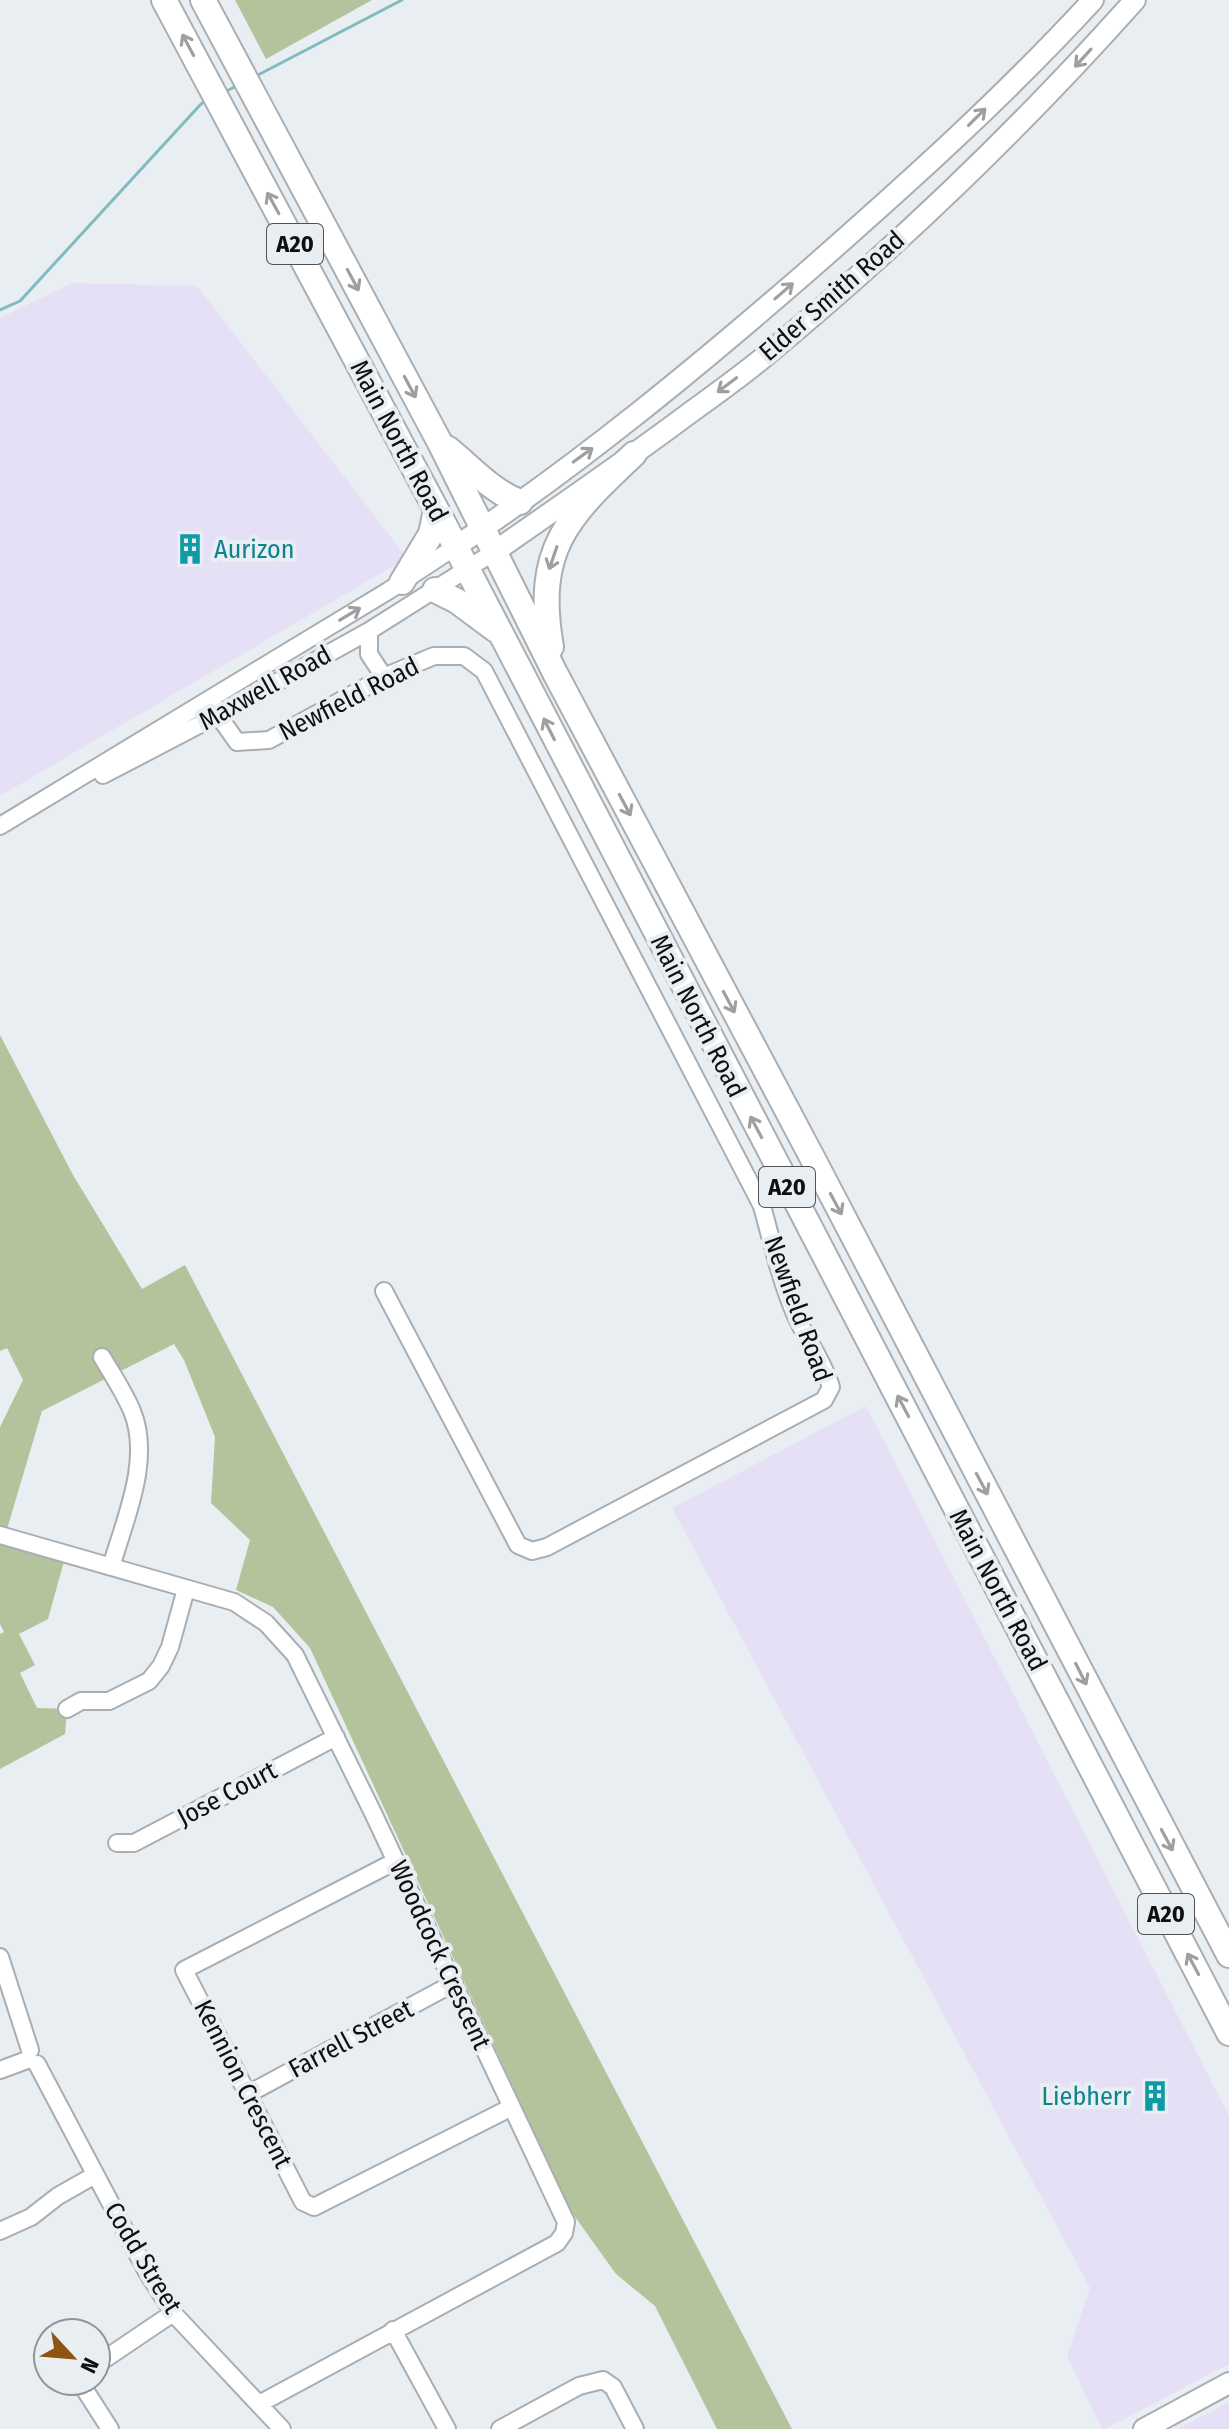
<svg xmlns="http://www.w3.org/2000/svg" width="1229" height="2429" font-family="'Fira Sans Condensed',sans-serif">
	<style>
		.industrial { fill: #e5e0f6 }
		.green { fill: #b3c39c }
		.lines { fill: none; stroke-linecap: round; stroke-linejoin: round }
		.stream { stroke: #7fbcc1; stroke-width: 3 }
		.minor-casing { stroke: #a9aeb2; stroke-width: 20 }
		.major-casing { stroke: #a9aeb2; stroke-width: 24 }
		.highway-casing { stroke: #a9aeb2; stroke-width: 28 }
		.minor { stroke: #fff; stroke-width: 16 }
		.major { stroke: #fff; stroke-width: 20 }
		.highway { stroke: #fff; stroke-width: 24 }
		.oneway { stroke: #9f9fa0 }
		.labels { text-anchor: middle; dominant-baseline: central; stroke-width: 8; stroke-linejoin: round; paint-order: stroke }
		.shield { fill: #e9eef3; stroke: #505255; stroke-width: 2 }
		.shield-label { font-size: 24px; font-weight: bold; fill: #0e0f11 }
		.street-label { font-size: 26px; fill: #0e0f11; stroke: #e9eef3 }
		.culture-label { font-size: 26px; fill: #0d838f; stroke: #e9eef3; text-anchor: start }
	</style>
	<rect width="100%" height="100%" fill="#e9eef3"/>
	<!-- industrial -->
	<path class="industrial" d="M72 283 197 286 407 558 0 796V318Z
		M866 1406 1229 2116V2364L1105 2429H1102L1067 2356 1090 2288 672 1508Z
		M1229 2402V2429H1178Z"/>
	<!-- green -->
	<path class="green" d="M235 0H372L266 59Z
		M0 1035 73 1175 142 1289 185 1265 792 2429H717L655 2306 616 2274 570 2210 310 1648 273 1607 236 1590 250 1540 211 1503 215 1437 184 1360 174 1344 42 1411 5 1536 66 1554 48 1619 19 1634 35 1665 20 1673 37 1708 67 1709 65 1734 0 1769V1634L4 1632 0 1624V1427L23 1380 7 1348 0 1351Z"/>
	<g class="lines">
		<!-- stream -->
		<path class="stream" d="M256 76 402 0
			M224 92 239 85
			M0 310 20 301 201 104 206 101"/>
		<defs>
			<path id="minor" d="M369 631V654L384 677
				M211 698 218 715 237 742 269 740 384 677 434 656H464L484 671 762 1206C772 1242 780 1279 795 1314 806 1339 823 1360 831 1387L824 1400 547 1547 532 1551 518 1545 384 1291
				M103 775 218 715 369 631 494 552
				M0 826 388 591 455 547
				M102 1357C112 1374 124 1392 132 1411 152 1459 125 1519 111 1567
				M0 1535 234 1602 266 1623 295 1655 373 1813 566 2222 564 2233 557 2243 259 2404
				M67 1709 81 1701H109L149 1681 161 1666 170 1647 186 1589
				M117 1843H134L336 1737
				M396 1861 184 1970 303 2202 314 2207 512 2107
				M0 1957 30 2050
				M37 2064 147 2272 173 2313 282 2429
				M0 2070 27 2060
				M248 2094 454 1983
				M0 2231 31 2217 58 2196 95 2175
				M393 2330 447 2429
				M96 2365 173 2313
				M82 2381 85 2390 110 2429
				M500 2429 579 2386 603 2380 613 2387 635 2429"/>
			<path id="major" d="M455 547C580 464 695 369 808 271 907 184 1004 97 1093 0
				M494 552C559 507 624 462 687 415 713 396 740 377 764 357 897 247 1021 128 1135 0
				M1144 2429 1229 2383"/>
			<path id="highway" d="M164 0 445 526 1229 2033
				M203 0 439 441 555 673 813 1159 1229 1955
				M447 448C470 466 492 492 520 502
				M402 582 431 534 436 510
				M435 590 457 601 496 630
				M551 647C534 549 567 517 634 454"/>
		</defs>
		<!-- minor casing -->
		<use href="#minor" class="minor-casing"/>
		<!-- major casing -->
		<use href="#major" class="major-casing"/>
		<!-- highway casing -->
		<use href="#highway" class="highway-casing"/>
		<!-- minor -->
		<use href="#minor" class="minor"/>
		<!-- major -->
		<use href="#major" class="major"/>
		<!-- highway -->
		<use href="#highway" class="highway"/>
	</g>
	<!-- one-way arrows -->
	<defs><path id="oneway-shaft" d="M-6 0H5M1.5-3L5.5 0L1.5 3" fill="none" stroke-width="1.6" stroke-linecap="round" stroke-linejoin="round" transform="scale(2)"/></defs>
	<g class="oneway">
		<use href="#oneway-shaft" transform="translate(188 45) rotate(-118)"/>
		<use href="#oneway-shaft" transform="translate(1083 58) rotate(132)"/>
		<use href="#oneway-shaft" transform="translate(977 117) rotate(-45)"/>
		<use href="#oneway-shaft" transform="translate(273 203) rotate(-119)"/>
		<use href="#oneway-shaft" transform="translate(353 280) rotate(62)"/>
		<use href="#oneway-shaft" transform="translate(784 291) rotate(-41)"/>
		<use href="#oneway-shaft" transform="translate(727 385) rotate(143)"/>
		<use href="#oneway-shaft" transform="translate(410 387) rotate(62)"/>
		<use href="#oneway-shaft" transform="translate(583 455) rotate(-36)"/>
		<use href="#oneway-shaft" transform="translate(553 558) rotate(109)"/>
		<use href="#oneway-shaft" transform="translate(350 614) rotate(-31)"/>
		<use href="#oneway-shaft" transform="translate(549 729) rotate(-117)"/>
		<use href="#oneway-shaft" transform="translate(625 805) rotate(62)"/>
		<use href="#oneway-shaft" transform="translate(729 1002) rotate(62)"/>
		<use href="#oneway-shaft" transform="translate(756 1127) rotate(-118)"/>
		<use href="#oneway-shaft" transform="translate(836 1204) rotate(62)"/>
		<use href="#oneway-shaft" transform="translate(903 1406) rotate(-118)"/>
		<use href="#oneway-shaft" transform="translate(982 1484) rotate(62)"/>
		<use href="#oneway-shaft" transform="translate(1081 1674) rotate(63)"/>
		<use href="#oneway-shaft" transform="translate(1167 1840) rotate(62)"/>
		<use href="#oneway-shaft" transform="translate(1193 1964) rotate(-118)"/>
	</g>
	<!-- icons -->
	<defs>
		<symbol id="building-bare" viewBox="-9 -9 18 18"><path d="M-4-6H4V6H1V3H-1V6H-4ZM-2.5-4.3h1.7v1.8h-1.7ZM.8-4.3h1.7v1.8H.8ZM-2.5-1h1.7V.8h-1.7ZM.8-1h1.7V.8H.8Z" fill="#0f9aa8" stroke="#e9eef3" stroke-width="2.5" paint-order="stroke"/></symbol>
	</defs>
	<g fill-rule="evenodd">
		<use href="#building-bare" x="168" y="527" width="44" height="44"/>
		<use href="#building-bare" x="1133" y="2074" width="44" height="44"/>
	</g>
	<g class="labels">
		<!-- shield labels -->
		<g class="shield">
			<rect x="267" y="224" width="56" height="40" rx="6"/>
			<rect x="759" y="1167" width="56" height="40" rx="6"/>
			<rect x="1138" y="1894" width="56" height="40" rx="6"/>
		</g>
		<g class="shield-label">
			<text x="295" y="244">A20</text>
			<text x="787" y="1187">A20</text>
			<text x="1166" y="1914">A20</text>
		</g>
		<!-- street labels -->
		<g class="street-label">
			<text transform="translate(832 296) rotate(-41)">Elder Smith Road</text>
			<text transform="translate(399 441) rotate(62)">Main North Road</text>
			<text transform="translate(265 688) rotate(-29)">Maxwell Road</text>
			<text transform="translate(349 699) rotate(-27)">Newfield Road</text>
			<text transform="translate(698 1016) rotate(63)">Main North Road</text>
			<text transform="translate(798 1309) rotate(70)">Newfield Road</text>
			<text transform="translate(998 1590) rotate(62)">Main North Road</text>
			<text transform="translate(227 1794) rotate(-28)">Jose Court</text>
			<text transform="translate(440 1955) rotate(65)">Woodcock Crescent</text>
			<text transform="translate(351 2039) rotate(-28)">Farrell Street</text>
			<text transform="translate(243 2084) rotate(63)">Kennion Crescent</text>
			<text transform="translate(143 2258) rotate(59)">Codd Street</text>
		</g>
		<!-- culture labels -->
		<g class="culture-label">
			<text x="214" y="549">Aurizon</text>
			<text x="1131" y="2096" text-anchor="end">Liebherr</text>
		</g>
	</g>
	<!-- north arrow -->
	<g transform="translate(72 2357) rotate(116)"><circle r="38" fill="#e9eef3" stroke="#919599" stroke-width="2"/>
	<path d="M0-6L14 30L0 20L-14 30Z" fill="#8f5411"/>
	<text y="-12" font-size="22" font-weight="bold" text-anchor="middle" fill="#0e0f11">N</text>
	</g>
</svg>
